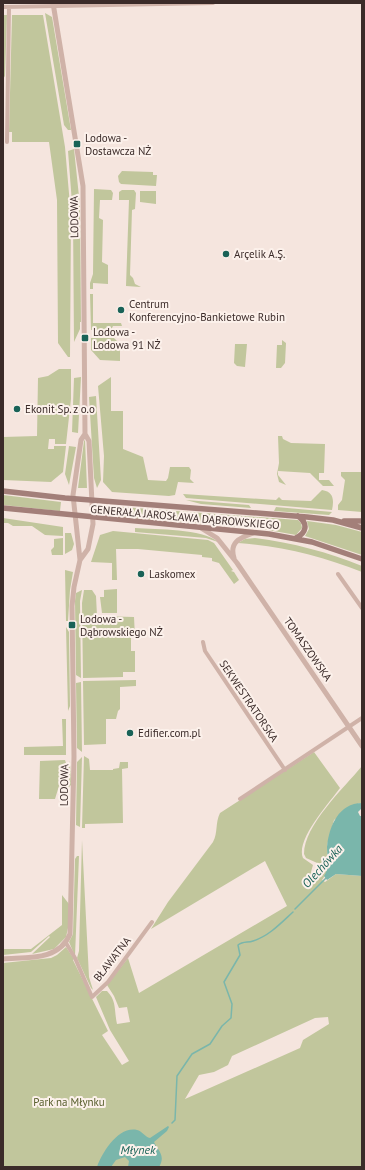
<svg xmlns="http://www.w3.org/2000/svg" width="365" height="1170" font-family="'PT Sans',sans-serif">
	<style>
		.green { fill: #c1c69c; fill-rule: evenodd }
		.water { fill: #7ab6ab }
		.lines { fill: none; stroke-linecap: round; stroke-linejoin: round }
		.stream { stroke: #7ab6ab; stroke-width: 1.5 }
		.minor { stroke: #cfb2a8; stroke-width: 4 }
		.tertiary { stroke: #cfb2a8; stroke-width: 5 }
		.secondary { stroke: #a37f79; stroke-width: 5.5 }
		.poi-dot { fill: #196257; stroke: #fcf1eb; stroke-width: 1.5 }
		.labels { text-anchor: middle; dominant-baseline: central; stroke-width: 4; stroke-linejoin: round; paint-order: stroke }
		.poi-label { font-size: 11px; fill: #3b2b29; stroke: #fcf1eb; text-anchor: start }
		.street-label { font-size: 11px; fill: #3b2b29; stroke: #fcf1eb }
		.park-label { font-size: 11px; fill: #555c2a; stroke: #fcf1eb }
		.water-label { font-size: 12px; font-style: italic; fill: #196257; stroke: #fcf1eb }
	</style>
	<rect width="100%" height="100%" fill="#f5e5de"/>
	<!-- green -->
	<path class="green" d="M45 13 52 17 71 130H68L64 125Z
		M3 15H7L5 76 3 79Z
		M12 15H43L65 147 71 217 70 357H68L58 343 57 200 49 142H12V132H9Z
		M74 149 80 206 81 322H80V329L74 342 73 216 68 151Z
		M122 171 153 172V175H157L156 186 121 184 119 182 118 176Z
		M94 189 111 190 113 193 112 200H100L99 218 103 220 102 262 108 265V284L93 283V289H90V283L93 274Z
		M122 190H134L136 193 135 209 132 210 130 275 133 278 135 284 141 287 126 286 129 200H119V192Z
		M140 191H156V204L140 202Z
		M90 294H93V323H121L122 326H113L111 330H91Z
		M91 338H114L120 344V361L100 360 91 350Z
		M282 340 286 343 285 363 281 368H276L277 345H282Z
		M235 344H247L245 367 237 366 234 363Z
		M59 369H71V399L66 444H55V439H49L48 449H54V446H66L63 472 51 482 3 480V437L37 436 38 378 48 376Z
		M81 377 78 433 72 432 74 378Z
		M111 377V411H123V449L143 457 148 480 166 481 168 478 170 467H189L191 470 190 479 194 483 178 482 175 495 169 496 112 492 103 482 104 456 98 386Z
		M96 396 101 480 97 488 94 478 89 397Z
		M278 436H282L283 439 291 443 325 444 324 473H319V480H329L334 486H323L310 473 278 471V475L286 485 279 482 277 474 279 463Z
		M85 440 87 488H78L84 441Z
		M69 446 76 447 69 485 65 474Z
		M341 472H362V512L338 510V505L342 500 345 480 341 476Z
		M322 490C334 492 334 500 332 510L186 498 183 494 276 500 279 497 282 500 311 501Z
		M3 495 61 502 60 511 3 505Z
		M186 500 249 505 251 508 201 504Z
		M109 506 298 520 301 523 302 528 296 535 257 528 109 516Z
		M276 507 332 512 329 515 274 511Z
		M3 518 63 527V536L45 535 32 526H13L8 523H3Z
		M307 521 336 525 362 532V555L305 536 309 529Z
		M135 528C157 530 202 528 218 542L206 538 135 532Z
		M113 531 208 540 214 543 233 570 231 571 234 572 239 580 234 584 219 563 212 561V558L202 557V555L138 549H116L117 580H112V563L91 562 100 535Z
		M65 533H71L74 544 72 550 65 554Z
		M63 538V555H52L51 550 54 547V539Z
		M255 538C293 543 328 552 362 566V572C322 556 281 546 238 543L245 539Z
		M65 570 73 572 70 590 68 621H66Z
		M117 589V613H102L100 597H104V590Z
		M82 590 80 601 81 678 76 675 75 601 76 593Z
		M84 590H92L96 596 97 616 134 617 135 637 131 638V651H135V672H123V677L83 678 82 603Z
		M66 627 69 632 70 706 68 711Z
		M136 680V686L120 687V709L118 711 116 719H106V744L84 745 83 681Z
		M81 682 82 752 77 748 76 683Z
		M62 719H66V755H24V747L63 746Z
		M314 752 340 788C330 802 295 840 303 858L313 865 311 872 319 876 324 866 306 858 304 854C304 825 344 788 362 766V803H359L334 820 327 845 328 871 322 880 325 882 336 874 362 876V1167H3V963L51 958 57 955 66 947 74 959 73 960 108 1031 102 1035 122 1065 129 1061 110 1030 96 997 102 991H107C117 1001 114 1011 117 1024L130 1022 127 1007 119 1008 114 996 107 985 128 958 139 993 287 906 265 861 151 929 168 902 213 842C218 833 215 823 220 813ZM328 1017 329 1024 303 1040 300 1048 185 1099 199 1075 214 1072 228 1065 232 1056 315 1018Z
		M84 756 89 759 90 770H113V769L119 768 120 762H128V768L122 769 123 823 85 824V828H82Z
		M82 757 80 827 76 825 77 762Z
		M65 760 66 763 55 799H39L40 761Z
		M70 761 71 785 59 797Z
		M82 840 89 977 93 990 91 988 77 958 79 951Z
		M77 856H79L75 956 69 942 73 934 75 859Z
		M62 895 69 904 68 928 66 937 54 949 32 954 50 937 49 936 31 952 3 955V949H31L62 925Z"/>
	<!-- water -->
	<path class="water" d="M362 803V808L358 812 360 816H362V876L336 874 327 880 324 876C330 867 327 857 327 847 329 826 339 803 362 803Z
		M168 1126 169 1127 167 1131 154 1142C158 1151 166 1155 159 1167H128L129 1161 125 1157 116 1160 111 1167H97C102 1153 118 1126 137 1130 142 1131 145 1137 150 1138Z"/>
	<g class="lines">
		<!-- stream -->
		<path class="stream" d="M295 909 328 876
			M172 1123 175 1120 177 1076 192 1054 210 1044 222 1026 231 1018 232 1004 224 982 240 955 238 945C243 941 248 943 253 941 269 936 281 923 293 912"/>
		<!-- minor -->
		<path class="minor" d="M3 7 213 3
			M7 142 9 7
			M338 574 362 608
			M203 642 205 651 285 770
			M240 799 362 718
			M66 943 75 958 92 997 108 982 152 922"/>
		<!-- tertiary -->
		<path class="tertiary" d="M53 3 83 186 85 434 89 441 93 524 88 549 80 560
			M201 528 217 538 237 563 362 746
			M234 558C229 542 240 538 253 533
			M3 959C27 957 59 961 70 934L74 757 72 606 74 587 80 560 73 495 81 440 85 434"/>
		<!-- secondary -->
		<path class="secondary" d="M3 491 65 498 307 517 333 520 362 528
			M3 508 269 534 312 542 362 559
			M344 521H362
			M296 538C306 533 309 524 298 516"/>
	</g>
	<!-- markers -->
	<g class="poi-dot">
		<rect x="73" y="140" width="8" height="8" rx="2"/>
		<circle cx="226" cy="254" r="4"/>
		<circle cx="121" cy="310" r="4"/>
		<rect x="81" y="334" width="8" height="8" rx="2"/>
		<circle cx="17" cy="409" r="4"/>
		<circle cx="141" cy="574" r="4"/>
		<rect x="68" y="621" width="8" height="8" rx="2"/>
		<circle cx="130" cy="733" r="4"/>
	</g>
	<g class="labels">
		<!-- poi labels -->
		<g class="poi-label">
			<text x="85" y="138">Lodowa -<tspan x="85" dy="13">Dostawcza NŻ</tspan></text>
			<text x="234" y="254">Arçelik A.Ş.</text>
			<text x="129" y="304">Centrum<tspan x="129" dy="13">Konferencyjno-Bankietowe Rubin</tspan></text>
			<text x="93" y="332">Lodowa -<tspan x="93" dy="13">Lodowa 91 NŻ</tspan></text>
			<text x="25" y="409">Ekonit Sp. z o.o</text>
			<text x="149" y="574">Laskomex</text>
			<text x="80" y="619">Lodowa -<tspan x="80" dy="13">Dąbrowskiego NŻ</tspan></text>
			<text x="138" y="733">Edifier.com.pl</text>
		</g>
		<!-- street labels -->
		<g class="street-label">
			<text transform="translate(74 217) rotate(-91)">LODOWA</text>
			<text transform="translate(185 517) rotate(5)">GENERAŁA JAROSŁAWA DĄBROWSKIEGO</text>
			<text transform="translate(308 649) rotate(55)">TOMASZOWSKA</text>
			<text transform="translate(249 701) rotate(56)">SEKWESTRATORSKA</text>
			<text transform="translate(64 785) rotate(-89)">LODOWA</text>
			<text transform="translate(112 959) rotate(-52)">BŁAWATNA</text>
		</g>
		<!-- park labels -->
		<g class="park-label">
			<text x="69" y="1102">Park na Młynku</text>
		</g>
		<!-- water labels -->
		<g class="water-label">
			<text transform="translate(322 866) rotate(-48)">Olechówka</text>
			<text x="138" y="1149">Młynek</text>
		</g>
	</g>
	<!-- border -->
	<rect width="365" height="1170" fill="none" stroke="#3b2b29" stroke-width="8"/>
</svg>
